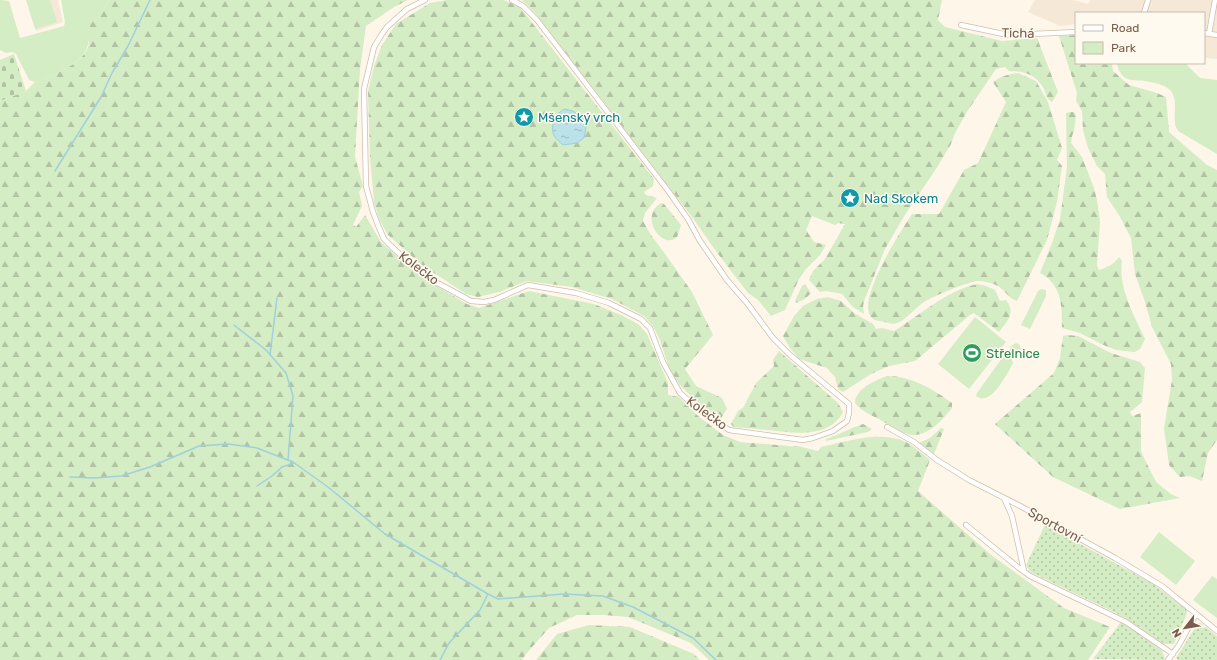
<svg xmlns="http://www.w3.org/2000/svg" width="1217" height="660" font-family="Rubik,sans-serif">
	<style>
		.residential { fill: #f6e8d6 }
		.green { fill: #d4edc5 }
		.forest { fill: url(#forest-firs) }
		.cemetery { fill: url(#cemetery-stones) }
		.garden { fill: url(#garden-dots) }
		.water { fill: url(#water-ripples); stroke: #a0d0dc }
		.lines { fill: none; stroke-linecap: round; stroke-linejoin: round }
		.stream { stroke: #a0d0dc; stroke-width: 1.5 }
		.minor-casing { stroke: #d1beac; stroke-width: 6 }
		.minor { stroke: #fff; stroke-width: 4.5 }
		.labels { text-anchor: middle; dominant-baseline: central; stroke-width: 3; stroke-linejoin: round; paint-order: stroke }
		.street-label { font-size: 13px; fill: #7a5d4a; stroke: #fffaf0 }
		.culture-label { font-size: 13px; fill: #0d838f; stroke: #fffaf0; text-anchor: start }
		.leisure-label { font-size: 13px; fill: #27864d; stroke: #fffaf0; text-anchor: start }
	</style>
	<defs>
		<pattern id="forest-firs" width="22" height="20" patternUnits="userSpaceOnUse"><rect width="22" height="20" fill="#d4edc5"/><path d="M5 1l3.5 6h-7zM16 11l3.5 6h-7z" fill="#b1c3a2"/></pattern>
		<pattern id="cemetery-stones" width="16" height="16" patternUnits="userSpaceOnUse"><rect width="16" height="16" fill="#d4edc5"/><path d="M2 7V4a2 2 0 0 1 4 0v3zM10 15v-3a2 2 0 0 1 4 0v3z" fill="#b1c3a2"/></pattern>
		<pattern id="garden-dots" width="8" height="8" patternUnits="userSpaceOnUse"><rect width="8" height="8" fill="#d4edc5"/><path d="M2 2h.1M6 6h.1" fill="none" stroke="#b1c3a2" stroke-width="1.8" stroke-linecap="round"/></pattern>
		<pattern id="water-ripples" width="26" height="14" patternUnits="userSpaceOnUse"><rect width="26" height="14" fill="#bbe1e9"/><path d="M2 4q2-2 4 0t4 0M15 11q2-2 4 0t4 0" fill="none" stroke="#9dbabf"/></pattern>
	</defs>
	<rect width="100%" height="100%" fill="#fef6e8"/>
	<!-- residential -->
	<path class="residential" d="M29 0H58L63 22 36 31Z
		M1035 0H1073L1088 4 1090 0H1217V59L1204 58V13H1076V24L1060 26 1028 12Z"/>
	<!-- green -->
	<path class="green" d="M0 0 9 1 20 38 64 26 65 22 61 0H109L98 19 90 22C90 31 90 42 86 50 79 65 55 74 40 81L34 82 29 80 16 54 12 52 6 53 0 50Z
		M26 0H50L57 22 35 29Z
		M1117 63H1185L1200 78 1217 80V154L1178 131C1169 118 1183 97 1166 87 1161 84 1151 82 1145 81 1135 80 1125 82 1120 72 1118 70 1118 66 1117 63Z
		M1041 289 1046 290V296L1030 329 1021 325 1038 291Z
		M975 317 1006 342 969 389 938 364Z
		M1016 343 1019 344 1021 349 1017 356 1014 357 1008 352 1011 346Z
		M1006 356 1011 358 1013 363C1008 372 991 408 976 396L977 393 1002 358Z
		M1159 532 1195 561 1176 585 1140 557Z
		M1212 576 1217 579V618L1193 600Z"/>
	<!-- forest -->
	<path class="forest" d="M109 0H408L394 7 366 26 360 69 355 157 363 186 359 192 362 206 353 225 356 227 365 215 381 242 406 264 423 278 467 304 479 308 529 291 594 304 621 315 638 324 647 334 668 383V395L679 397 698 416 723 435 740 442 802 447 818 451 821 447C849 441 883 429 910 444 917 449 924 455 930 460L918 491 990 554 1064 608 1110 627 1088 660H709L691 643 628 617 604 615H577L549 628 526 654 522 660H0V101L26 91 35 82 40 81C56 73 86 63 89 43 89 38 86 32 85 27L90 22 98 19Z
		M447 0H503L519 6 654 179 653 186 644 192 646 195 657 198 645 213 643 221 651 235 663 251 692 292 713 335 685 369 696 386 722 398 727 409 720 420 706 411 679 384 669 368 660 340 653 326 644 316 612 299 572 287 527 281 499 292 478 297 466 294 422 265 388 235 379 219 374 202 370 158 368 91 374 66 382 45 396 24 430 3Z
		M522 0H942L938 20 945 27 1002 41 1037 38 1058 92 1052 102C1047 99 1046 95 1044 89 1037 75 1024 71 1009 71L1005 67 996 69 968 110 955 133 951 144 936 169 906 213 885 249 864 301 863 307 864 314 853 307 842 294 827 291 820 292 809 280 813 271 825 259 845 224 838 223 835 225 812 216 806 230 814 242 826 245 820 255 806 269 799 279 785 310 771 316 758 300 748 293 718 254 692 217 536 14Z
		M1076 35V63H1112L1113 71 1129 85 1157 93 1166 97 1169 132 1207 165 1217 170V440L1208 453 1202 481 1189 476 1180 477 1169 465 1164 428 1172 380 1171 364 1152 327 1145 302 1135 274 1131 238 1119 215 1107 197 1105 174 1097 166 1088 148 1083 130 1082 111 1076 101 1077 93 1059 36Z
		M1018 73 1036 81 1048 102 1062 148 1057 160 1062 166 1057 202 1047 240 1017 301C1009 299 1005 290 998 286 993 283 983 281 977 281 967 282 932 297 924 302 916 307 906 320 897 323 891 325 886 322 880 321 843 318 903 228 912 214H939L964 170 978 163 1006 102 993 82C1001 76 1009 74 1018 73Z
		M1070 112H1074L1076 116 1074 131 1072 136 1071 143 1082 157 1094 188 1097 200 1100 221 1097 266 1099 270C1107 268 1114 264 1119 257L1122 261C1118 288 1134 315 1145 339L1140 349 1135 352 1116 350 1101 344 1080 333 1062 328C1062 305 1062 285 1040 273L1052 243 1060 219 1067 167 1066 113Z
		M661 203 664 204 681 225 677 237C675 238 673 240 671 240 660 242 649 225 652 215 653 209 657 206 661 203Z
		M805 284 811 293 805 299 796 303 795 301 802 286Z
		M977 284 986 286 995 290 1000 301 1006 300C1016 312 1008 321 999 332L974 313 970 315 915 361 889 366 871 374 843 392 838 389 835 377 827 368 799 359 790 348 783 336 794 316 803 306 817 299 828 297 841 301 854 313 873 324 876 329 882 328 894 331C920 315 946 291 977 284Z
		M1068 335 1078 336 1111 353 1140 362 1145 368 1142 402 1130 412 1132 416 1141 413V451L1145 460 1156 482 1171 494 1180 498 1120 509 1053 477 995 424 1054 373 1060 358 1063 336Z
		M779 351 838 403 843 412C829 439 793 433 768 430 756 429 745 428 734 427L731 424 738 411 743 408 756 383 774 366 773 360Z
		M887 376C911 376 933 389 952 403V408C942 420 929 436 912 435 904 435 890 425 884 422 874 416 862 412 855 403 855 389 876 380 887 376Z
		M863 424 872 429 868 432 826 441V439C839 435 850 428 863 424Z
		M941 428 944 429 934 454 919 443 930 438Z
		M589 625 630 627 694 654 700 660H536L557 634Z"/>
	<!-- cemetery -->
	<path class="cemetery" d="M14 54 26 91 0 101V60Z"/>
	<!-- garden -->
	<path class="garden" d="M1045 525 1152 583 1186 609 1187 613 1174 644H1164L1130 621 1116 613 1030 572 1026 565Z
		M1121 622 1138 633 1144 639 1146 638 1162 651 1165 659 1163 660 1093 659Z
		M1198 623H1201L1217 636V660H1178L1176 658Z"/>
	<!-- water -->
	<path class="water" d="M564 109 573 111 584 119 586 128 584 138 577 143 563 145C551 135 551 131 555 116Z"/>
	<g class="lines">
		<!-- stream -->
		<path class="stream" d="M55 171 101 97 112 73 128 46 150 0
			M234 325 266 350 286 373 293 396 288 460
			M270 355 277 298
			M70 477 94 478 121 476 150 467 199 446 228 444 257 448 293 462 328 487 385 534 488 594
			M257 486 272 476 282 467 294 463
			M440 660 449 643 480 610 488 594 498 599 564 594 603 596 633 607 693 638 716 660"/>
		<defs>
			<path id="minor" d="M425 0 407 9 387 27 382 34 374 47 364 89 366 186 373 212 378 225 384 239 391 246 407 261 432 280 471 301 484 302 494 300 528 285 576 293 609 303 641 319 650 328 663 362 680 393 699 410 729 430 803 440 813 438 833 431 847 421 849 413V404L790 355 773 338 747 303 727 280 700 241 688 219 669 192 537 20 523 6 512 0
				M1144 13 1148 0
				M961 25 1008 35 1076 32
				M1204 33 1217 35
				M1209 34 1215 0
				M887 427 914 442 937 460 969 480 1022 507 1115 558 1162 586 1217 631
				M1004 498 1012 516 1024 571
				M966 525 1019 568 1030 576 1126 622 1173 654
				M1168 660 1179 645 1196 614"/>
		</defs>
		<!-- minor casing -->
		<use href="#minor" class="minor-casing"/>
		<!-- minor -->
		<use href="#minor" class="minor"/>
	</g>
	<!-- icons -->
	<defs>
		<symbol id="sight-disc" viewBox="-11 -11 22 22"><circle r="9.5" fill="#0f9aa8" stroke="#fffaf0"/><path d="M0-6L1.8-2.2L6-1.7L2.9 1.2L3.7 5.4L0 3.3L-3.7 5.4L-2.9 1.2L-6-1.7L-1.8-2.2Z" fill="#fff"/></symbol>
		<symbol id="stadium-disc" viewBox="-11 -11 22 22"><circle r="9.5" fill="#2e9e5b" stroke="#fffaf0"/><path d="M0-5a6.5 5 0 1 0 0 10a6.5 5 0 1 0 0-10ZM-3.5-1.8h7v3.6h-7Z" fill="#fff"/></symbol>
	</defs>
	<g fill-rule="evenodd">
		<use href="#sight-disc" x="513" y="106" width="22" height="22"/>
		<use href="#sight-disc" x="839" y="187" width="22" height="22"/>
		<use href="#stadium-disc" x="961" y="342" width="22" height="22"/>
	</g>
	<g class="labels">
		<!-- street labels -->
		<g class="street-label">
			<text transform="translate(1018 33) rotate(1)">Tichá</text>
			<text transform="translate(419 268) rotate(37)">Kolečko</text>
			<text transform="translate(707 413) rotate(36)">Kolečko</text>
			<text transform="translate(1055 525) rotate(29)">Sportovní</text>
		</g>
		<!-- culture labels -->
		<g class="culture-label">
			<text x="538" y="117">Mšenský vrch</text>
			<text x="864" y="198">Nad Skokem</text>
		</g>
		<!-- leisure labels -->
		<g class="leisure-label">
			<text x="986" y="353">Střelnice</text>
		</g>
	</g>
	<!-- legend -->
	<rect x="1075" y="12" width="130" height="52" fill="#fffaf0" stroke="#cabbae"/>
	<rect x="1083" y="25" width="20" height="6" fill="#ffffff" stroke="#cabbae"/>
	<text x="1111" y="32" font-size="12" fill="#7a5d4a">Road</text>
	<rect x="1083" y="42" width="20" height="12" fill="#d4edc5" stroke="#cabbae"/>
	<text x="1111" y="52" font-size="12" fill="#7a5d4a">Park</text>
	<!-- north arrow -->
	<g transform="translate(1185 628) rotate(239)" stroke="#fffaf0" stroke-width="3" paint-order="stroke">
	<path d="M0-3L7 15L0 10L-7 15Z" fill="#7a5d4a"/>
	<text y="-6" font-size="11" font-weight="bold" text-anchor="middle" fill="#7a5d4a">N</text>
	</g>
</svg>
